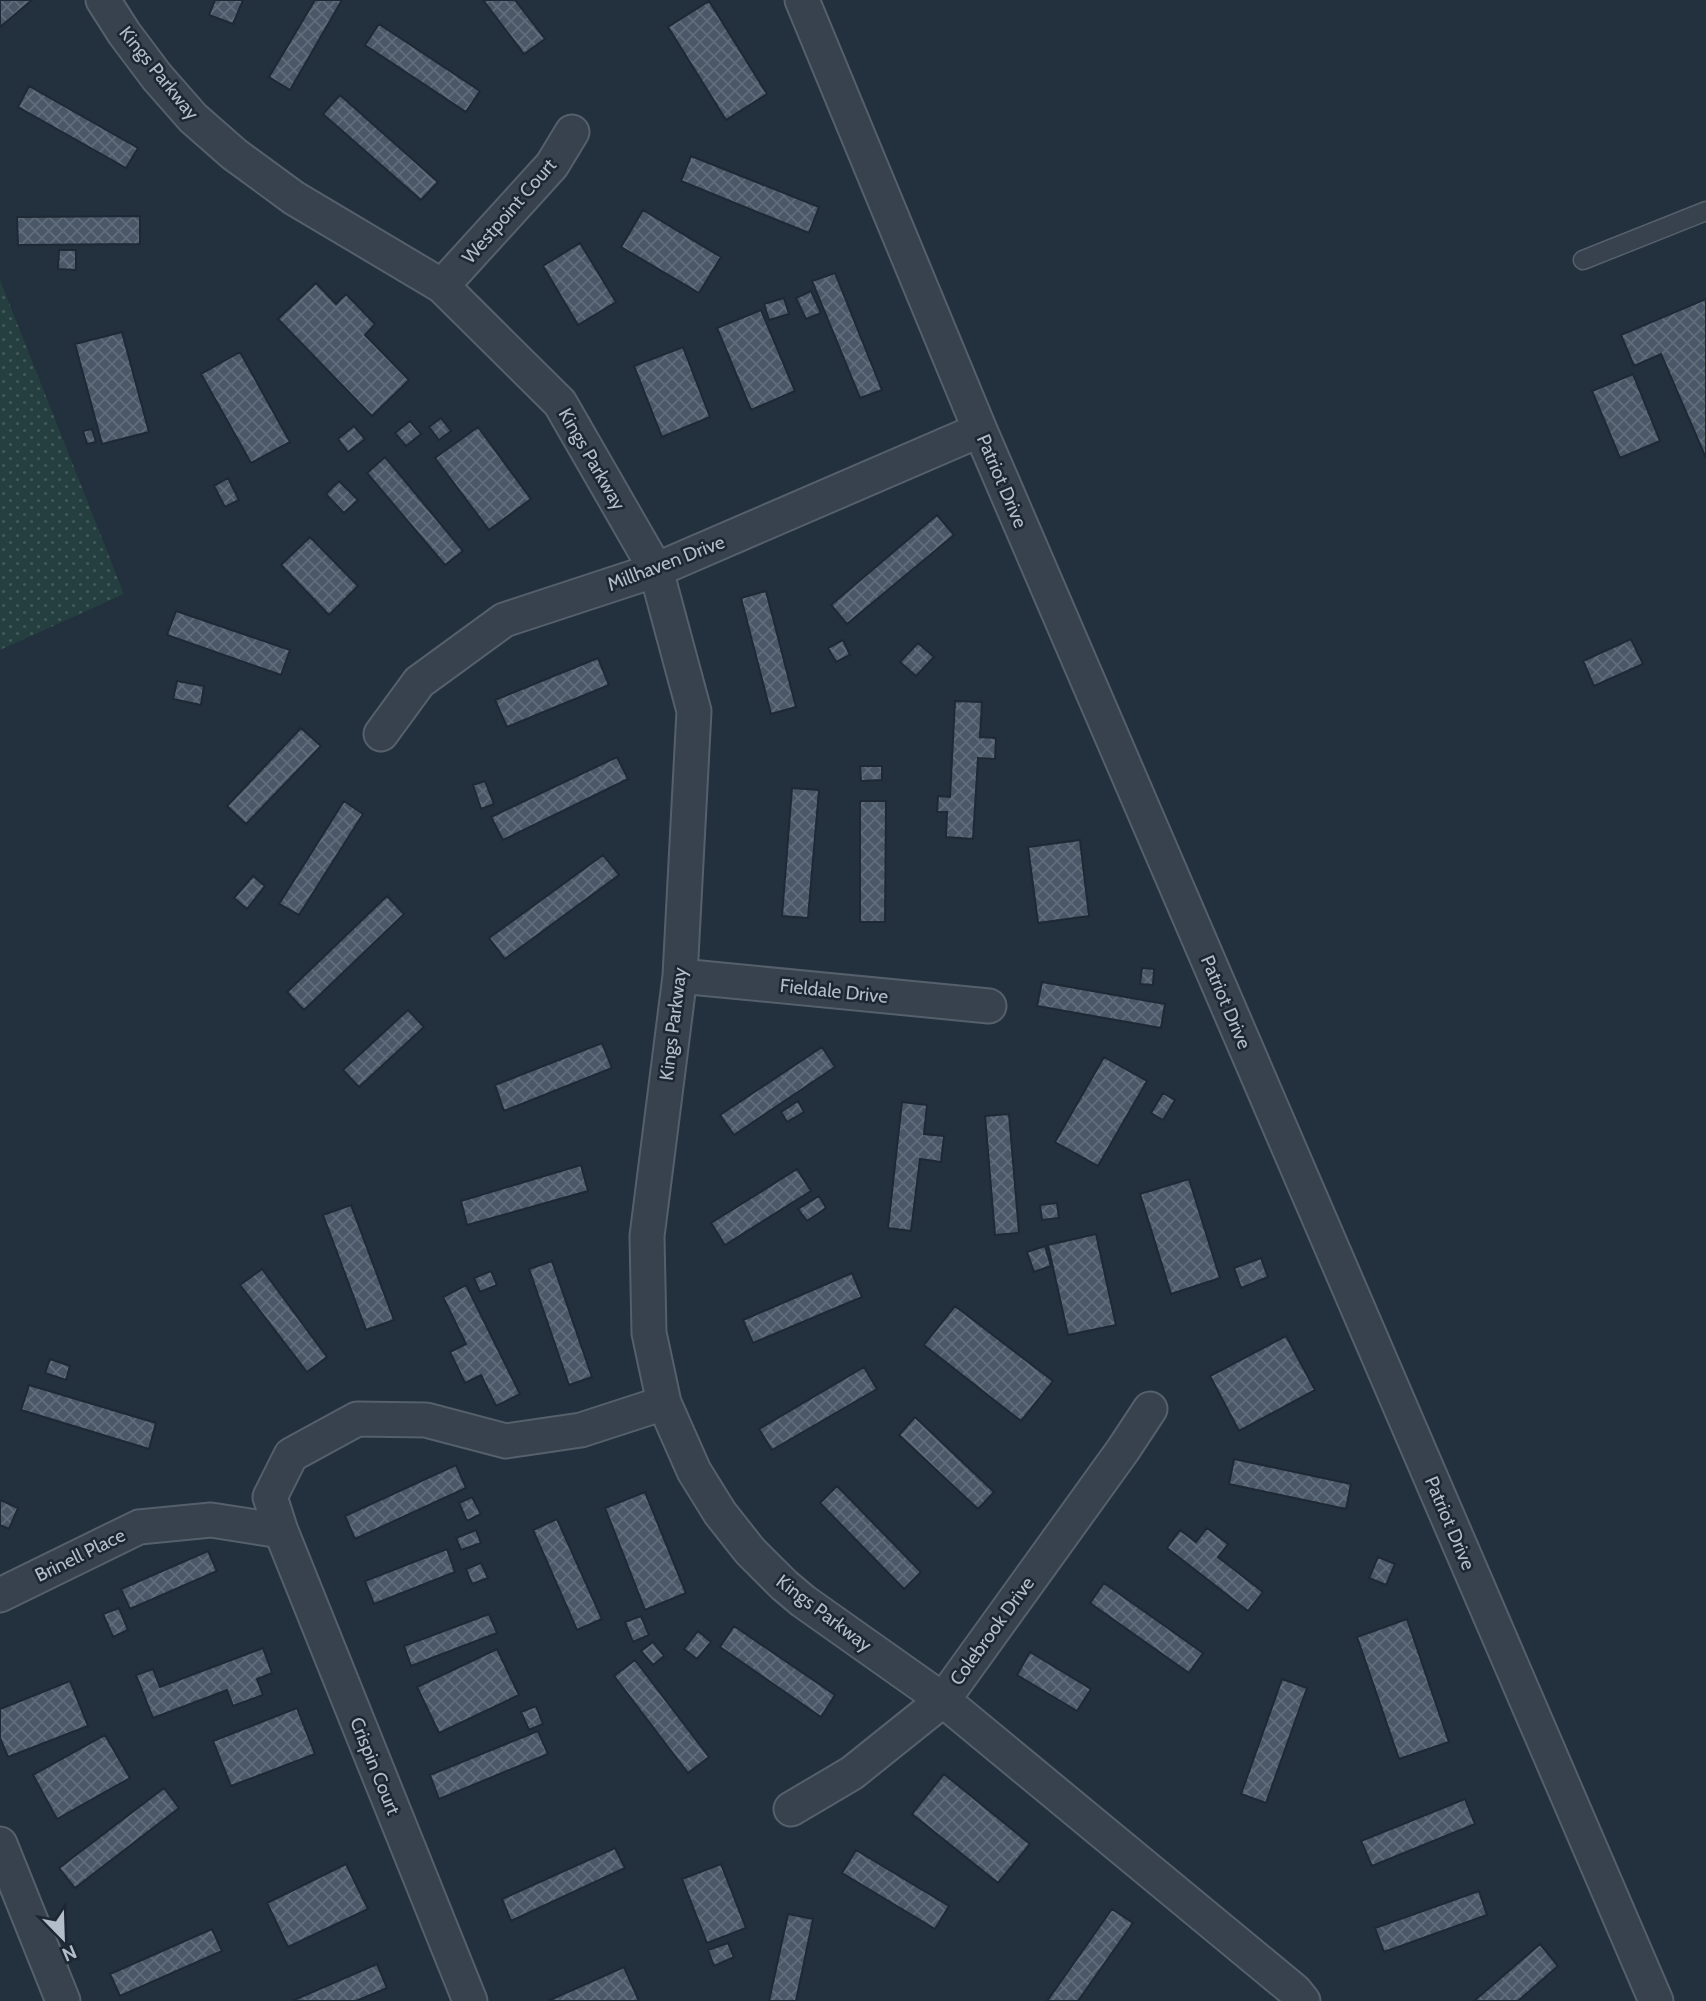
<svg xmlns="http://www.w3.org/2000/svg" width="1706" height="2001" font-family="Cabin,sans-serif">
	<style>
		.park { fill: url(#park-dots) }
		.building { fill: url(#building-cross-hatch); stroke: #1e2935; stroke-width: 2 }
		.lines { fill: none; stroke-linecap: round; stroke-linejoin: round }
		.service-casing { stroke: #55606c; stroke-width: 21 }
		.minor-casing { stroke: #55606c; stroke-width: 37 }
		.service { stroke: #37424e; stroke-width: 18 }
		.minor { stroke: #37424e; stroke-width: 33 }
		.labels { text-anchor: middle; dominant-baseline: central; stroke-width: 5; stroke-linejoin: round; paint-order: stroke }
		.street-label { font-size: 19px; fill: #b3bdc9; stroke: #1c2733 }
	</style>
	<defs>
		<pattern id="park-dots" width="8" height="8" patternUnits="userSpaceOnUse" patternTransform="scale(1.75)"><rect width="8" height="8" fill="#253e3f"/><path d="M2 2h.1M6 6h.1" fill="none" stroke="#425859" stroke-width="1.8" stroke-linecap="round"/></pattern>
		<pattern id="building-cross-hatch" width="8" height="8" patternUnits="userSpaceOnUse" patternTransform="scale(1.75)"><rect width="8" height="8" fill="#495767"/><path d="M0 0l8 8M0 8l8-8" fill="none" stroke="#616d7b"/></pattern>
	</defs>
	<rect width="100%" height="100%" fill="#23303e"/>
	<!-- park -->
	<path class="park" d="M0 280 124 594 0 650Z"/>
	<!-- building -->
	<path class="building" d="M0 0H32L0 27Z
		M215 0H243L233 24 209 15Z
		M315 0H342L290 90 269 77Z
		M483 0H515L545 39 524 54Z
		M709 1 767 94 726 120 668 27Z
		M379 24 480 91 466 112 365 45Z
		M29 86 138 148 126 168 18 107Z
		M340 95 438 182 421 200 323 114Z
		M691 156 819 207 809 233 681 181Z
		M643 210 721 257 699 293 621 247Z
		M140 216V244L18 245 17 217Z
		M580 243 616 302 578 325 543 266Z
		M59 250H76V270L58 269Z
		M835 273 882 390 860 398 812 281Z
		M316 283 336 304 346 294 375 324 365 335 409 380 372 416 278 319Z
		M811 291 821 313 806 319 796 298Z
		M784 298 789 314 769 320 764 304Z
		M1706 299V458L1661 354 1634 366 1621 335Z
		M761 310 795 391 751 410 717 328Z
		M122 332 149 432 102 444 75 344Z
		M683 347 710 417 662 437 634 366Z
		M240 352 290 442 251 463 201 374Z
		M1633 374 1660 441 1620 458 1592 391Z
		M441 418 451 431 439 440 429 427Z
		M410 421 421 434 406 446 395 433Z
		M354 426 365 439 348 452 338 439Z
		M478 427 531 499 489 530 435 458Z
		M92 429 96 442 87 444 83 431Z
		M385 457 463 551 445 565 367 473Z
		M228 478 239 500 225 507 214 486Z
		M339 481 358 500 344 513 326 494Z
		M937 515 954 535 847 624 831 605Z
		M310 537 358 586 329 615 281 565Z
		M766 591 796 707 771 714 741 598Z
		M176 611 290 650 281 675 167 635Z
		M1631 639 1643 664 1594 686 1583 661Z
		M843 640 850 655 836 662 828 648Z
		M918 643 934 657 916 676 900 662Z
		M598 658 609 685 507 727 495 700Z
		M177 681 204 686 201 705 173 699Z
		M955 701 982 702 980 737 996 738 995 759 978 758 973 839 946 837 947 812H937L938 796 950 797Z
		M301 728 321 746 246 824 227 806Z
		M617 757 628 779 503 840 491 817Z
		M860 766H882V780L861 781Z
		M485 781 494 804 481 809 473 785Z
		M792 788 819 790 808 918 782 916Z
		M344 801 363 814 299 915 279 904Z
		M860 801H886L885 922H860Z
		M1080 840 1089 916 1038 923 1028 847Z
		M603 855 619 875 505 959 489 938Z
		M253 876 265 886 247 909 234 898Z
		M387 896 404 914 304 1010 287 992Z
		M1142 968 1154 969 1153 985 1140 984Z
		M1042 982 1165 1004 1161 1028 1037 1006Z
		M408 1010 424 1027 359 1087 343 1070Z
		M602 1043 612 1068 504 1111 495 1085Z
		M822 1047 835 1067 734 1135 720 1115Z
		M1104 1057 1147 1081 1098 1166 1055 1142Z
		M1163 1093 1175 1100 1163 1120 1151 1113Z
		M798 1101 804 1112 787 1122 781 1112Z
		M902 1102 927 1105 924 1134 944 1136 941 1162 920 1159 911 1231 888 1228Z
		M1009 1114 1019 1233 995 1235 985 1116Z
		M581 1165 588 1191 467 1225 461 1201Z
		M797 1169 811 1191 725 1245 711 1223Z
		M1189 1179 1220 1278 1171 1294 1140 1194Z
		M819 1196 826 1208 807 1221 798 1209Z
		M1057 1203 1059 1218 1042 1220 1040 1205Z
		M351 1205 394 1320 366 1330 323 1215Z
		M1096 1234 1116 1325 1068 1335 1048 1245Z
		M1045 1246 1051 1266 1034 1272 1027 1252Z
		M1261 1258 1268 1277 1241 1288 1234 1268Z
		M552 1261 592 1377 569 1385 529 1269Z
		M262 1269 327 1357 307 1372 240 1285Z
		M491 1271 497 1285 480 1292 474 1278Z
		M852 1273 862 1297 753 1343 743 1320Z
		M466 1285 520 1394 496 1406 481 1375 465 1383 450 1352 466 1344 443 1297Z
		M955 1306 1053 1381 1021 1421 924 1345Z
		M1286 1336 1315 1390 1239 1431 1210 1376Z
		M50 1359 70 1366 66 1380 45 1373Z
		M864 1367 877 1389 772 1450 759 1429Z
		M29 1385 156 1423 149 1449 21 1410Z
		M915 1417 994 1492 978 1509 899 1435Z
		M1234 1459 1351 1484 1346 1509 1229 1484Z
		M456 1465 466 1488 355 1539 345 1516Z
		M837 1486 921 1572 904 1589 820 1503Z
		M645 1492 686 1593 645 1610 605 1508Z
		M472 1497 481 1514 467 1521 459 1503Z
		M0 1500 18 1508 9 1529 0 1525Z
		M557 1519 602 1619 577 1630 533 1530Z
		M1207 1528 1228 1544 1218 1557 1263 1592 1248 1611 1167 1548 1180 1530 1196 1542Z
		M476 1530 481 1543 461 1550 456 1538Z
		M447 1549 455 1572 374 1604 365 1581Z
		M208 1551 217 1571 130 1609 121 1589Z
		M1378 1557 1395 1564 1386 1585 1369 1578Z
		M481 1563 488 1578 472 1584 466 1569Z
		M1104 1583 1203 1653 1189 1673 1090 1603Z
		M119 1608 128 1630 113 1637 103 1614Z
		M489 1614 497 1633 411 1666 404 1646Z
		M641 1616 649 1635 633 1642 625 1622Z
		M1407 1619 1449 1742 1399 1759 1357 1637Z
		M734 1626 835 1695 821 1717 720 1647Z
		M698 1631 711 1642 697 1659 684 1649Z
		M653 1642 664 1656 653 1665 641 1651Z
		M263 1648 272 1673 257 1679 263 1695 233 1706 227 1690 153 1718 136 1675 153 1669 160 1687Z
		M497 1649 519 1695 439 1733 417 1687Z
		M1030 1652 1091 1689 1077 1711 1017 1675Z
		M635 1660 709 1757 688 1773 614 1676Z
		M1282 1679 1307 1688 1266 1803 1241 1794Z
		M70 1681 88 1726 8 1757 0 1738V1709Z
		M536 1706 543 1724 529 1730 521 1712Z
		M297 1708 315 1754 231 1786 213 1741Z
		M538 1731 548 1754 439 1799 430 1775Z
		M105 1735 130 1778 57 1819 33 1775Z
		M944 1774 1030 1844 998 1883 912 1814Z
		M164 1788 179 1808 75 1888 59 1868Z
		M1465 1799 1475 1824 1372 1866 1361 1841Z
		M615 1848 625 1868 511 1921 502 1899Z
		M856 1850 949 1906 935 1929 842 1873Z
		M346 1864 368 1909 288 1947 267 1903Z
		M721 1864 746 1928 707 1943 682 1879Z
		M1479 1891 1487 1915 1384 1952 1375 1928Z
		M1112 1909 1133 1923 1078 2001H1047Z
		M788 1914 813 1919 796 2001H769Z
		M212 1929 222 1951 120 1996 110 1974Z
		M728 1943 734 1957 714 1966 708 1950Z
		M1540 1944 1558 1966 1518 2001H1474Z
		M377 1964 387 1988 356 2001H292Z
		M624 1967 639 2001H548Z"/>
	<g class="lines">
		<defs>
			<path id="service" d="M1583 260 1706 211"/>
			<path id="minor" d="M103 0 124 33 157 77 193 118 234 154 294 198 442 286 560 403 656 570 694 711 680 976 647 1236 649 1333 664 1403 694 1471 720 1513 750 1551 784 1585 803 1601 943 1700 1295 1991 1303 2001
				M802 0 980 430 1656 2001
				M442 286 552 165 572 132
				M381 734 419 682 504 620 656 570 980 430
				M680 976 989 1006
				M281 1531 470 2001
				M0 1595 139 1527 211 1520 281 1531 270 1497 291 1455 357 1419 426 1420 506 1441 581 1430 664 1403
				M791 1809 852 1773 943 1700 1123 1450 1150 1409
				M0 1844 63 2001"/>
		</defs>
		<!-- service casing -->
		<use href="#service" class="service-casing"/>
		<!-- minor casing -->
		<use href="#minor" class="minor-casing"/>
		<!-- service -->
		<use href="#service" class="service"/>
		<!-- minor -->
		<use href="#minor" class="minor"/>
	</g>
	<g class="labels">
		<!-- street labels -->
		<g class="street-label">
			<text transform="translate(159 73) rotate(51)">Kings Parkway</text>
			<text transform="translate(509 211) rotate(-49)">Westpoint Court</text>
			<text transform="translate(592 459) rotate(60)">Kings Parkway</text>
			<text transform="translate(1002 481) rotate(67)">Patriot Drive</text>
			<text transform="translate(666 563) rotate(-21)">Millhaven Drive</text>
			<text transform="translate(834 991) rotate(6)">Fieldale Drive</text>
			<text transform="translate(1226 1002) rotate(67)">Patriot Drive</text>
			<text transform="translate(673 1024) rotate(-83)">Kings Parkway</text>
			<text transform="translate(1450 1523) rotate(67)">Patriot Drive</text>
			<text transform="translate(80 1555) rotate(-26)">Brinell Place</text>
			<text transform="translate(824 1613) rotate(37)">Kings Parkway</text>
			<text transform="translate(992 1631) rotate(-54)">Colebrook Drive</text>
			<text transform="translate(375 1766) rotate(68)">Crispin Court</text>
		</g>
	</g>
	<!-- north arrow -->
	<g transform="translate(63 1938) rotate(157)" stroke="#1c2733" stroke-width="5" paint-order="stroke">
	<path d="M0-5L12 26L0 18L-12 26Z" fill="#b3bdc9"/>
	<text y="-10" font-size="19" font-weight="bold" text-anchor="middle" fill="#b3bdc9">N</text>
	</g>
</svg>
